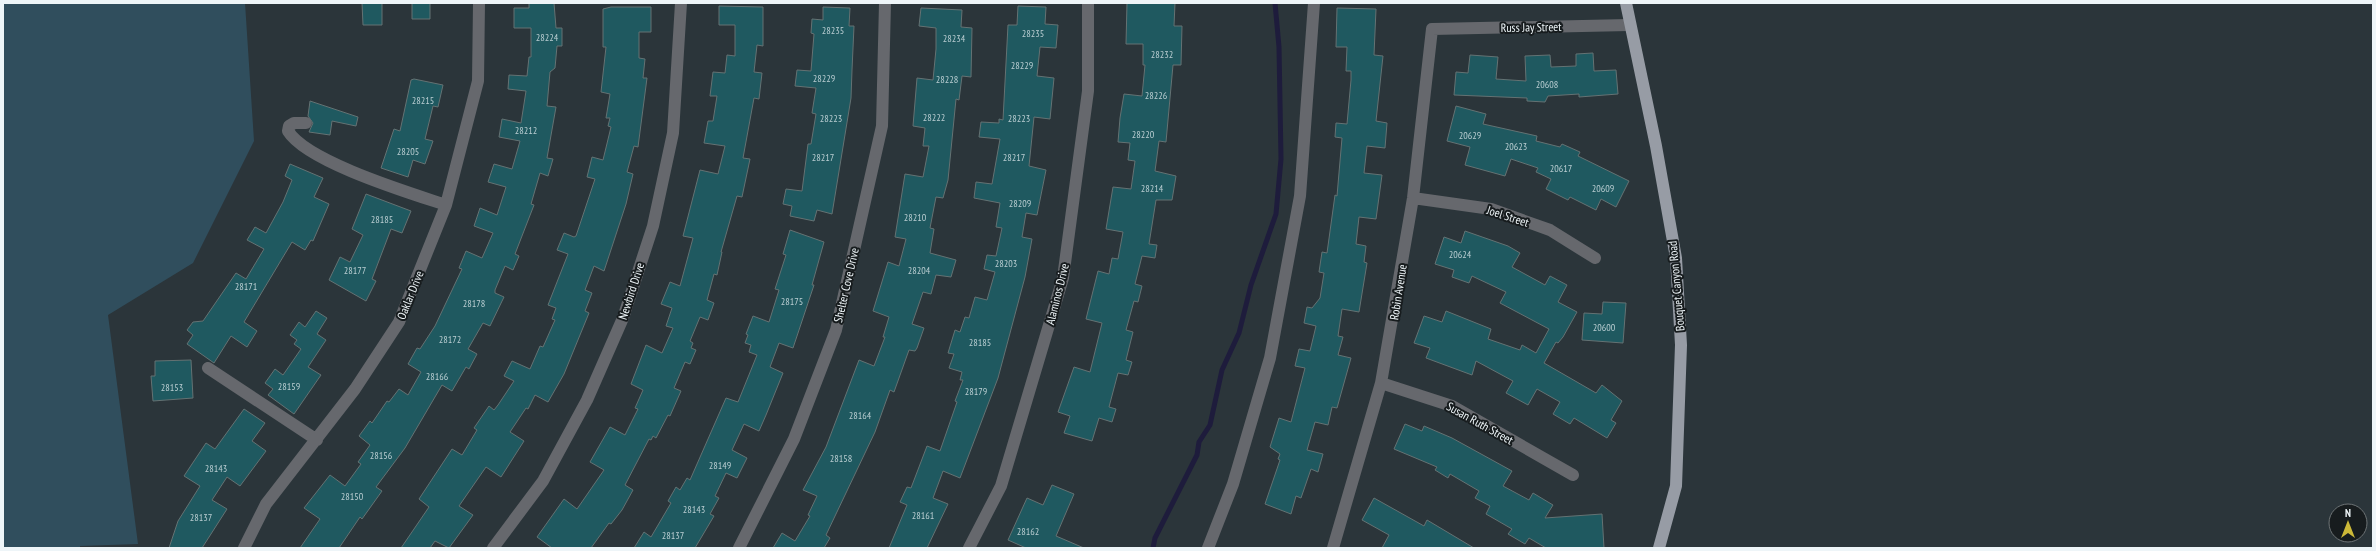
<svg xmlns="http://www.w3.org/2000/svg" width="2376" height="551" font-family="'PT Sans Narrow',sans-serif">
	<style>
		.green { fill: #304e5d }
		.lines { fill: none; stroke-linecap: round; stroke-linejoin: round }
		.stream { stroke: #1e1c3c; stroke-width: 5 }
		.building { fill: #1f5960; stroke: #647273 }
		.minor { stroke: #66686d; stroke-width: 12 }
		.major { stroke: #979ca5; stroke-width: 12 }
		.labels { text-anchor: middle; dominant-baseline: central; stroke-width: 4; stroke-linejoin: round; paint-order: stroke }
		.number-label { font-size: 10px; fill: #baced2 }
		.street-label { font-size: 12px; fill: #eef5f8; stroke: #171c1e }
	</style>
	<rect width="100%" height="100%" fill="#2b353a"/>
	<!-- green -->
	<path class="green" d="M3 3H245L254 141 193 263 108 315 138 544 80 546V548H3Z"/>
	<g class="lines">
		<!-- stream -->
		<path class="stream" d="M1153 548 1155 538 1197 455 1199 442 1210 425 1222 370 1239 333 1251 285 1276 214 1281 159 1279 47 1275 3"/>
	</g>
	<!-- building -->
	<path class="building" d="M362 3H382V25H363Z
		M412 3H430V19H412Z
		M529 3H554L556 28H562V46H557L555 68 550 72 547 106 556 107 547 158 553 159 548 176 540 173 531 204 534 205 515 254 519 256 513 270 505 266 495 290V293L504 297 490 326 483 323 468 349 477 354 469 369 466 367 452 391 442 385 405 448 376 487 382 491 362 519 360 517 339 548H300L320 519 304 508 330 475 345 486 361 464 358 462 370 445 359 436 370 421 372 423 387 401 389 402 399 389 408 395 421 372 408 364 417 348 420 349 435 326 462 269 459 268 466 251 482 258 493 233 474 226 480 208 497 215 506 187 488 182 494 164 512 169 520 141 499 137 502 119 521 123 526 91 508 89 509 75 527 76 529 57H531V28H514V8H529Z
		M1127 3H1175L1174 26H1182L1181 65H1173L1166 142 1159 141 1155 171 1176 176 1172 200H1156L1149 244 1157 245 1155 258 1142 256 1135 284 1142 286 1138 302 1134 301 1126 330 1133 332 1126 360 1132 362 1128 375 1118 373 1109 407 1116 409 1112 422 1099 418 1092 441 1064 433 1070 416 1058 412 1074 367 1090 372 1102 323 1086 319 1098 271 1109 274 1112 258 1118 259 1123 232 1106 229 1113 187 1131 189 1135 161 1128 160 1130 143 1118 142 1120 118 1124 94 1142 96 1145 65H1143V44H1126Z
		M719 6 763 7V46L757 45 754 72 762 73 759 99 754 98 743 158 750 159 742 197 737 196 721 252H722L717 275 714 274 707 300 714 303 708 320 700 317 690 341 693 343 691 348 696 350 690 364 685 362 674 388 681 391 670 416 668 415 656 438 653 436 651 440 649 439 625 485 633 490 622 510 611 524 609 523 591 548H552L537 537 564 499 577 509 604 470 590 462 610 427 625 435 638 409 635 408 643 390 631 384 646 345 662 353 673 328 666 326 672 308 661 304 670 282 680 286 693 238 683 236 700 170 718 174 725 146 704 143 708 121H713L717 96H710L713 72 725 73 727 55 735 56V25H719Z
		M1018 6 1046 7 1045 24 1058 25 1056 48 1040 47 1037 76 1054 78 1050 119 1034 117 1029 166 1046 170 1037 215 1026 213 1022 237 1032 239 1025 277 998 378 960 478 943 471 933 498 948 504 927 548H889L907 505 900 502 907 487 911 488 927 446 940 451 957 402 955 401 963 380H960L962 372 949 368 954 354 948 353 955 330 960 332 965 317 969 318 975 297 987 300 995 272 984 269 987 255 996 256 1002 228 996 227 1000 203 974 198 976 182 992 184 1000 139 979 137 981 122 999 123V119L1003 120 1008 25H1017Z
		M611 7H651V32H639V58L645 59 643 78H647L638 147 634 146 627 172 633 174 626 204 604 271 594 266 585 290 592 293 585 311 589 313 564 374 548 402 535 395 528 409 526 408 510 432 524 441 501 477 486 467 459 506 473 515 449 548 435 541 430 548H401L429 507 419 499 452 449 462 455 477 430 474 428 489 406 494 410 498 405 514 381 504 376 512 361 530 369 540 346 543 347 555 320 552 319 556 308 548 305 568 254 557 250 564 233 574 237 576 236 595 179 587 177 592 157 603 160 611 127 608 126 610 118H606L610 94 601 92 606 47H603V9Z
		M823 7 850 8 849 26H854L852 70 851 98 832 214 817 210 814 221 790 216 792 206 783 204 786 189 802 191 808 144H811L816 114 812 113 816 88 795 86 797 70 811 71 814 34 811 33 812 19 823 20Z
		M921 8 962 10 961 27 972 28 971 77 962 76 959 100 956 99 948 180 943 198 936 197 930 228 934 229 930 253 956 260 951 277 936 275 931 294 923 292 912 324 924 328 917 348 915 351 909 350 894 392 890 390 875 432 826 535 830 538 824 548H773L782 533 795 541 810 516 808 515 817 496 803 490 826 447 859 360 874 366 885 337H883L889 317 873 311 888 262 899 266 906 239 895 237 905 174 923 177 929 146H923L925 128 913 126 917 78 933 80 936 49V28L919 26Z
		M1337 8 1376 9 1374 55 1383 56 1376 121 1387 123 1385 148 1367 146 1364 173 1382 175 1376 219 1359 217 1356 244 1366 246 1364 262 1367 263 1359 312 1342 309 1338 336 1343 337 1338 355 1351 358 1337 408 1332 407 1328 425 1315 422 1307 450 1323 454 1318 472 1311 469 1301 498 1296 496 1291 514 1265 504 1280 460 1278 459 1280 454 1270 447 1279 418 1291 422 1305 368 1295 366 1299 349 1310 351 1316 326 1304 323 1307 307 1312 308 1320 298 1324 273 1319 272 1322 252 1327 253 1335 195 1337 196 1342 138 1335 137 1336 123 1347 124 1351 80V71H1346L1347 47H1336Z
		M1593 53 1594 71 1616 70 1618 94 1579 97V94L1548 96 1545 102 1527 101V98L1454 95 1456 72 1468 73 1470 55 1498 57 1496 79 1526 81 1525 56 1550 55 1551 67 1576 66V54Z
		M414 79 443 85 438 107 433 106 425 139 433 141 425 164 413 160 408 177 381 168 394 129 400 131 411 80Z
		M310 101 358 117 356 126 332 121 330 135 309 132 313 123 308 116Z
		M1456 106 1486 114 1483 124 1537 136 1536 141 1560 147 1562 144 1580 152 1578 156 1629 181 1616 207 1601 199 1596 210 1570 197 1568 200 1546 189 1551 179 1536 172 1538 168 1511 159 1505 176 1465 165 1470 147 1447 141Z
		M290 164 323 178 314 197 329 204 313 241 311 240 305 250 292 242 244 322 257 331 247 347 231 336 214 363 187 344 193 335 187 330 193 322 203 321 236 273 246 279 264 249 247 240 255 227 266 233 283 202 292 180 285 176Z
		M366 194 411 211 402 233 391 229 372 279 376 281 366 301 329 280 340 257 350 262 363 235 352 229Z
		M790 230 824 242 812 285H814L793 348 779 343 770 367 783 373 766 415 759 431 744 424 732 450 747 458 737 478 726 473 715 496 719 498 710 514 714 516 695 548H634L644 532 651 537 671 503 668 501 676 487 680 490 687 478 690 480 726 398 738 402 757 355 749 352 751 345 745 343 748 335 746 334 753 316 769 322 779 290 775 289 786 255 783 254Z
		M1465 231 1508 246 1520 253 1512 267 1545 285 1550 276 1567 285 1558 302 1577 312 1563 337 1558 343 1556 342 1544 363 1596 393 1602 385 1622 401 1611 420 1616 423 1607 438 1574 418 1570 424 1553 414 1560 402 1537 389 1528 405 1506 393 1513 381 1476 361 1472 375 1426 358 1430 348 1414 343 1424 316 1442 322 1446 311 1491 329 1488 339 1520 350 1522 345 1536 353 1549 329 1500 303 1506 292 1472 276 1469 283 1452 277 1454 270 1435 264 1444 237 1461 243Z
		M1603 302 1626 303 1623 343 1582 340 1584 313 1602 314Z
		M316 311 327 318 317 334 326 340 308 367 321 375 294 414 268 395 273 389 265 383 275 369 283 375 301 349 294 344 297 340 290 335 299 322 305 327Z
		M191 360 193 398 153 401 151 376H155V361Z
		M244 409 265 423 252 441 266 451 240 486 227 477 212 500 227 509 202 548H169L178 521 200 486 184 476 206 443 215 449Z
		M1405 424 1422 431 1424 426 1452 438 1512 471 1503 486 1529 500 1533 493 1553 505 1545 518 1602 514 1604 548H1546L1529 538 1525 544 1508 534 1512 529 1486 514 1490 506 1475 498 1479 491 1450 474 1448 478 1435 470 1437 467 1394 449Z
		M1052 485 1074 494 1056 536 1084 548H1026L1008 540 1027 498 1043 505Z
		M1374 498 1424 526 1427 520 1474 548H1382L1389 535 1362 520Z"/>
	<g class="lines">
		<!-- minor -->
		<path class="minor" d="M306 123H294L289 126 288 131C307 162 410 193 446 205
			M1413 198 1491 209 1550 230 1595 258
			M208 368 317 440
			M1381 383 1452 406 1573 475
			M244 548 266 504 355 389 399 322 446 205 478 81 479 3
			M493 548 543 481 587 400 623 318 653 226 673 133 681 3
			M739 548 794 439 836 330 882 126 885 3
			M969 548 1001 486 1063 278 1088 91V3
			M1208 548 1233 484 1270 358 1300 196 1314 3
			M1333 548 1381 383 1413 198 1432 29 1629 25"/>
		<!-- major -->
		<path class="major" d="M1626 3 1656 146 1676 258 1681 345 1676 486 1659 548"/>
	</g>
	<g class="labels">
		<!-- number labels -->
		<g class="number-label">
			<text x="833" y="30">28235</text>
			<text x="1033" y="33">28235</text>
			<text x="547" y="37">28224</text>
			<text x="954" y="38">28234</text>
			<text x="1162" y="54">28232</text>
			<text x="1022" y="65">28229</text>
			<text x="824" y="78">28229</text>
			<text x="947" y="79">28228</text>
			<text x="1547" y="84">20608</text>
			<text x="1156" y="95">28226</text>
			<text x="423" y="100">28215</text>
			<text x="934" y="117">28222</text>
			<text x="831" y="118">28223</text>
			<text x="1019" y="118">28223</text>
			<text x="526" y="130">28212</text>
			<text x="1143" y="134">28220</text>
			<text x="1470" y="135">20629</text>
			<text x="1516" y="146">20623</text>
			<text x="408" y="151">28205</text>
			<text x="823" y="157">28217</text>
			<text x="1014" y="157">28217</text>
			<text x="1561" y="168">20617</text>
			<text x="1152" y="188">28214</text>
			<text x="1603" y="188">20609</text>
			<text x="1020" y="203">28209</text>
			<text x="915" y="217">28210</text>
			<text x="382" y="219">28185</text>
			<text x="1460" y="254">20624</text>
			<text x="1006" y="263">28203</text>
			<text x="355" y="270">28177</text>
			<text x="919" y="270">28204</text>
			<text x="246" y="286">28171</text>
			<text x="792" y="301">28175</text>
			<text x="474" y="303">28178</text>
			<text x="1604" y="327">20600</text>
			<text x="450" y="339">28172</text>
			<text x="980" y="342">28185</text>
			<text x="437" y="376">28166</text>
			<text x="289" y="386">28159</text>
			<text x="172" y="387">28153</text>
			<text x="976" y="391">28179</text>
			<text x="860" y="415">28164</text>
			<text x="381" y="455">28156</text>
			<text x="841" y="458">28158</text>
			<text x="720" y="465">28149</text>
			<text x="216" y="468">28143</text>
			<text x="352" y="496">28150</text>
			<text x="694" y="509">28143</text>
			<text x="923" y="515">28161</text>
			<text x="201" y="517">28137</text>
			<text x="1028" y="531">28162</text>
			<text x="673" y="535">28137</text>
		</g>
		<!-- street labels -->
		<g class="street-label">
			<text transform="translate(1531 27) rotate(-1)">Russ Jay Street</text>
			<text transform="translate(1508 216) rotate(18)">Joel Street</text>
			<text transform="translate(846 285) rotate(-77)">Shelter Cove Drive</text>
			<text transform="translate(1676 286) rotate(-95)">Bouquet Canyon Road</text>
			<text transform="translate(631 291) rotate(-72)">Newbird Drive</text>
			<text transform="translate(1398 292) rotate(-81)">Robin Avenue</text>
			<text transform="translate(1057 294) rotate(-76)">Alaminos Drive</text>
			<text transform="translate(410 295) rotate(-68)">Oaklar Drive</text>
			<text transform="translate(1480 423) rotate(29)">Susan Ruth Street</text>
		</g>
	</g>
	<!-- border -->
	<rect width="2376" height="551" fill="none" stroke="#eef5f8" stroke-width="8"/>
	<!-- north arrow -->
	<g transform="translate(2348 523)"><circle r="19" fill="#171c1e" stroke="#6d7375"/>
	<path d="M0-3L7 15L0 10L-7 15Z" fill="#cdb938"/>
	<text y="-6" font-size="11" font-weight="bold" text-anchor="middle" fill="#eef5f8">N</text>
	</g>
</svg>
